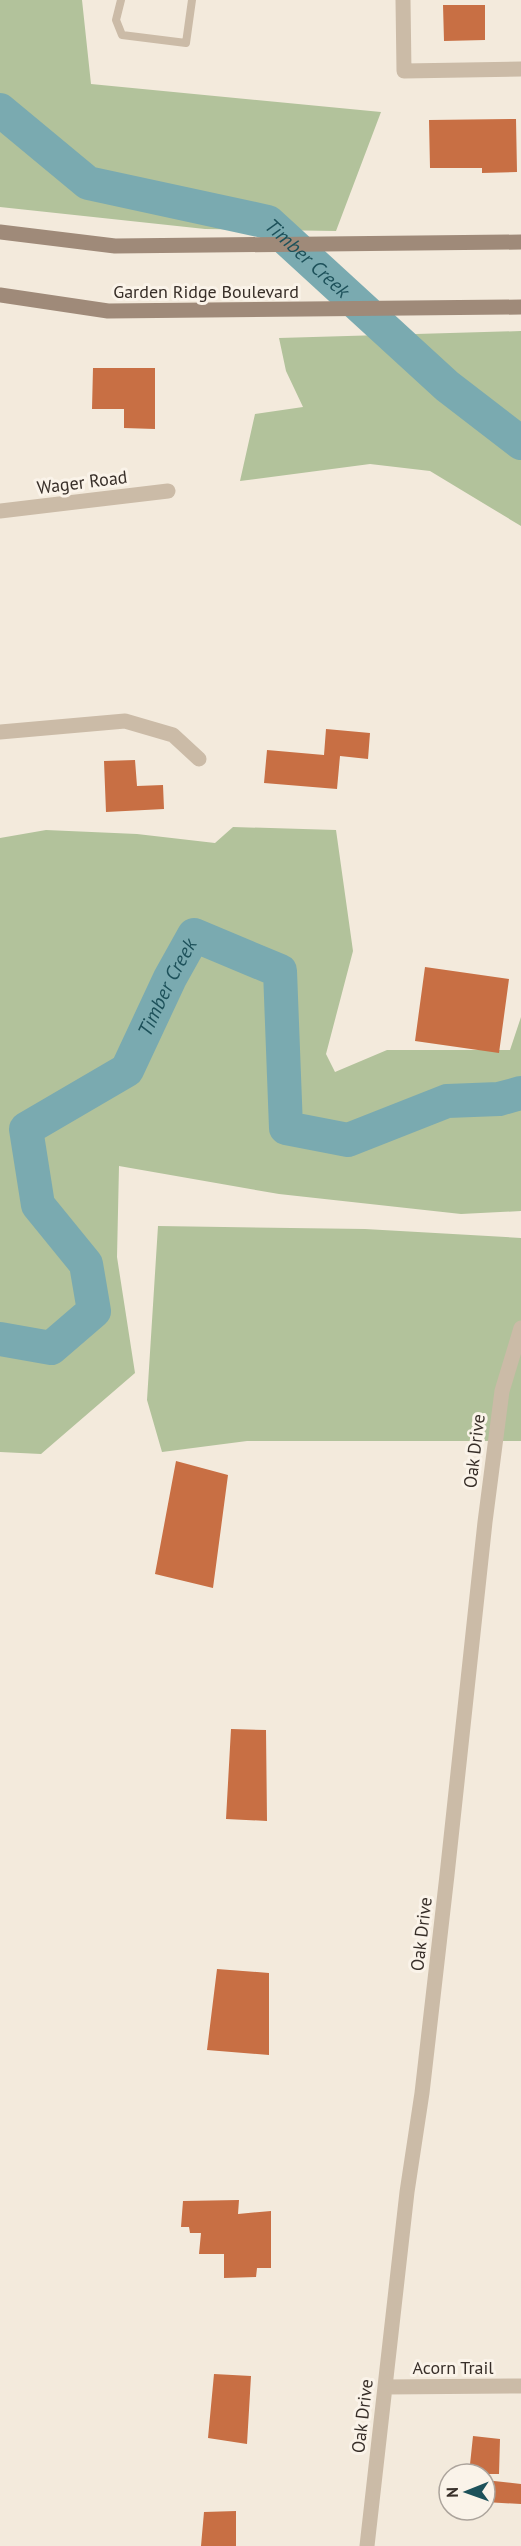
<svg xmlns="http://www.w3.org/2000/svg" width="521" height="2546" font-family="'PT Sans',sans-serif">
	<style>
		.green { fill: #b2c29b }
		.lines { fill: none; stroke-linecap: round; stroke-linejoin: round }
		.river { stroke: #7aaab0; stroke-width: 34 }
		.building { fill: #c86f44 }
		.lane { stroke: #cbbba7; stroke-width: 8 }
		.street { stroke: #cbbba7; stroke-width: 15 }
		.secondary { stroke: #9f8a79; stroke-width: 15 }
		.labels { text-anchor: middle; dominant-baseline: central; stroke-width: 6; stroke-linejoin: round; paint-order: stroke }
		.street-label { font-size: 18px; fill: #372e28; stroke: #faf3e9 }
		.water-label { font-size: 20px; font-style: italic; fill: #1d515a; stroke: #faf3e9 }
	</style>
	<rect width="100%" height="100%" fill="#f3eadc"/>
	<!-- green -->
	<path class="green" d="M0 0H82L91 84 381 112 336 231 205 229 0 207Z
		M521 331V526L430 471 370 464 240 481 255 414 303 407 286 371 279 338Z
		M233 827 336 830 353 951 326 1054 335 1072 387 1050H510L521 1017V1211L461 1214 279 1194 119 1166 117 1257 135 1373 41 1454 0 1452V838L46 830 137 834 215 843Z
		M158 1226 365 1229 521 1238V1441H247L162 1452 147 1400Z"/>
	<g class="lines">
		<!-- river -->
		<g class="river">
			<path id="s1" d="M0 110 88 183 268 222 447 386 521 443"/>
			<path id="s2" d="M0 1339 51 1348 94 1311 86 1264 38 1205 26 1129 127 1070 170 978 194 935 280 971 286 1128 348 1140 447 1101 499 1099 521 1093"/>
		</g>
	</g>
	<!-- building -->
	<path class="building" d="M443 5H485V40L444 41Z
		M516 119 517 172 482 173V168H430L429 120Z
		M93 368H155V429L124 428V409H92Z
		M326 729 370 733 368 759 340 756 337 789 264 783 267 750 324 755Z
		M135 760 137 786 163 785 164 809 106 812 104 761Z
		M425 967 509 979 499 1053 415 1041Z
		M176 1461 228 1475 213 1588 155 1574Z
		M231 1729 266 1730 267 1821 226 1819Z
		M217 1969 269 1973V2055L207 2050Z
		M239 2200 238 2214 271 2211V2268H257L256 2277 224 2278V2254H199L201 2233H190L189 2227H181L183 2201Z
		M214 2374 251 2376 247 2444 208 2438Z
		M473 2436 500 2439 499 2474H469Z
		M485 2480 521 2484V2504L485 2502Z
		M236 2511V2546H201L204 2512Z"/>
	<g class="lines">
		<!-- lane -->
		<path class="lane" d="M121 0 116 20 122 35 186 43 192 0"/>
		<!-- street -->
		<path class="street" d="M403 0 404 71 521 69
			M0 511 168 491
			M0 732 125 721 173 735 199 759
			M386 2387 521 2386
			M367 2546 407 2192 422 2093 447 1875 485 1522 502 1391 521 1328"/>
		<!-- secondary -->
		<path class="secondary" d="M0 232 115 246 521 242
			M0 295 108 311 521 307"/>
	</g>
	<g class="labels">
		<!-- street labels -->
		<g class="street-label">
			<text x="206" y="291">Garden Ridge Boulevard</text>
			<text transform="translate(82 482) rotate(-7)">Wager Road</text>
			<text transform="translate(474 1451) rotate(-83)">Oak Drive</text>
			<text transform="translate(421 1934) rotate(-83)">Oak Drive</text>
			<text x="453" y="2367">Acorn Trail</text>
			<text transform="translate(362 2416) rotate(-83)">Oak Drive</text>
		</g>
		<!-- water labels -->
		<g class="water-label">
			<text stroke="none"><textPath href="#s1" startOffset="352">Timber Creek</textPath></text>
			<text stroke="none"><textPath href="#s2" startOffset="518">Timber Creek</textPath></text>
		</g>
	</g>
	<!-- north arrow -->
	<g transform="translate(467 2492) rotate(269)"><circle r="28" fill="#faf3e9" stroke="#aca49c" stroke-width="1.5"/>
	<path d="M0-4.5L10 22L0 15L-10 22Z" fill="#1d515a"/>
	<text y="-9" font-size="16" font-weight="bold" text-anchor="middle" fill="#372e28">N</text>
	</g>
</svg>
